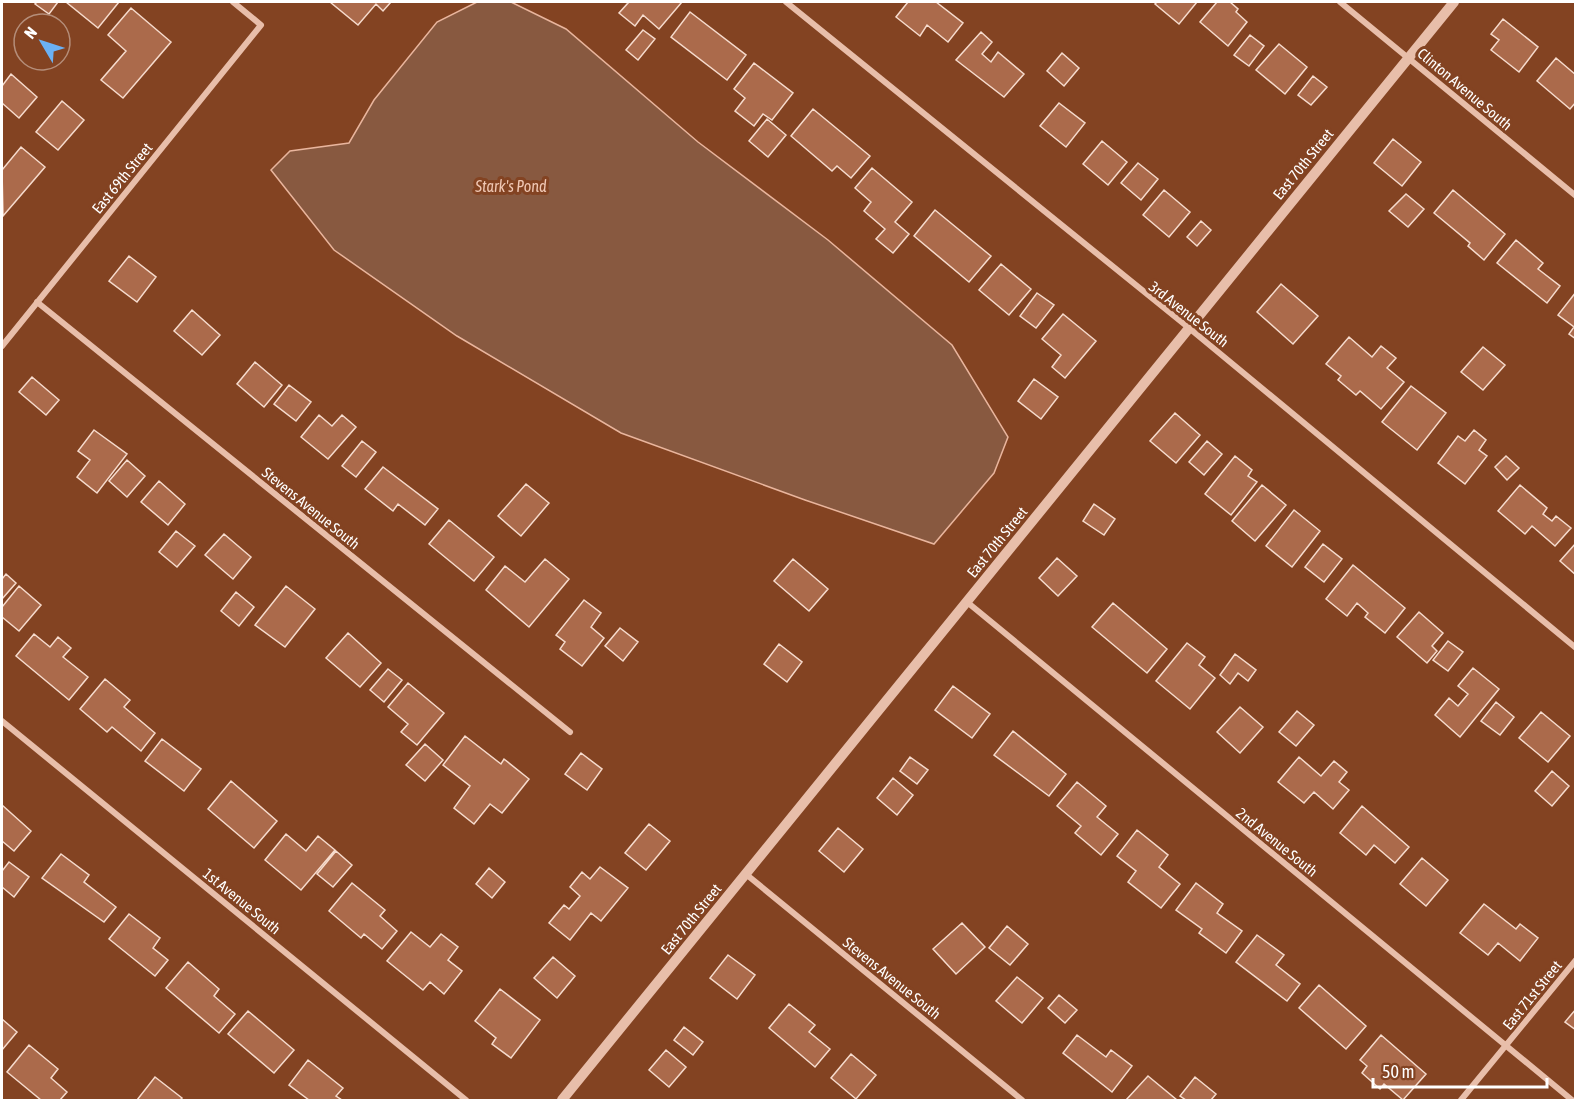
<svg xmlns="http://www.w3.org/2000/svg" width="1577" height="1102" font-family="'Asap Condensed',sans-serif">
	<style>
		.water { fill: #885940; stroke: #e9b59d; stroke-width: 1.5 }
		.building { fill: #ab6a4b; stroke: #f6dbcd; stroke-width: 1.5 }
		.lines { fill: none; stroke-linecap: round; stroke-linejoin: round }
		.minor { stroke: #e8beaa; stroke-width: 6 }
		.tertiary { stroke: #e8beaa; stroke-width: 10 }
		.labels { text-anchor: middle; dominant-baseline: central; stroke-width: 6; stroke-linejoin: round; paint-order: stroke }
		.street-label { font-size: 15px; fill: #fff; stroke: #834322 }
		.water-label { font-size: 16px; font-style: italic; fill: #f0c8b5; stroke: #834322 }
	</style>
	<rect width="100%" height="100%" fill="#834322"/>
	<!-- water -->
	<path class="water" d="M477 2H511L566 29 698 142 828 240 952 345 1008 437 994 473 934 544 805 500 621 433 457 336 334 250 271 170 290 151 349 143 374 100 437 22Z"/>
	<!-- building -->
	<path class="building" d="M37 2H58L49 14 35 4Z
		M66 2H119L98 28Z
		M330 2H391L383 11 376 4 358 25Z
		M625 2H682L659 29 643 15 635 26 619 13 628 3Z
		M908 2H936L963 23 948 42 927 25 920 36 896 17Z
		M1157 2H1197L1179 24 1155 4Z
		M1217 2H1230L1238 9 1236 12 1247 22 1228 46 1200 22Z
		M131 8 171 42 123 98 101 80 126 51 108 35Z
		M690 12 746 55 727 80 671 37Z
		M1503 19 1538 47 1519 72 1491 50 1499 40 1491 34Z
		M643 30 655 39 638 60 626 50Z
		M981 32 992 42 982 54 991 62 998 52 1024 74 1004 97 956 60Z
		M1250 35 1264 46 1249 66 1234 55Z
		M1279 44 1307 67 1285 94 1256 70Z
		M1062 53 1079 68 1064 86 1047 71Z
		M1556 58 1576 75V102L1570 109 1537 81Z
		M754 63 793 93 772 120 763 114 754 126 735 111 745 98 734 89Z
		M11 74 37 97 19 118 2 103V86Z
		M1313 76 1327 87 1311 105 1298 95Z
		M62 101 84 120 58 150 36 132Z
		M1059 103 1085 123 1066 147 1040 126Z
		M813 109 870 156 851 178 837 166 832 171 791 136Z
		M767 119 786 135 768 157 749 141Z
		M1393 139 1421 162 1402 186 1374 163Z
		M1102 141 1127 162 1108 185 1083 164Z
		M21 147 45 167 3 216 2 170Z
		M1138 163 1158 179 1141 200 1121 183Z
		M872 168 912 202 895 222 909 234 893 253 876 239 885 229 864 211 871 202 855 188Z
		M1164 190 1190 212 1169 237 1143 215Z
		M1453 190 1505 234 1484 260 1468 246 1470 243 1434 213Z
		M1406 194 1424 209 1408 227 1389 211Z
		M935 210 991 256 969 282 914 236Z
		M1201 221 1211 230 1197 246 1187 237Z
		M1516 240 1543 263 1538 269 1560 286 1547 303 1497 263Z
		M129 256 156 277 137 302 109 281Z
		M1001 264 1031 289 1009 315 979 290Z
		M1281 284 1318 316 1293 344 1257 312Z
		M1576 292V339L1569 334 1574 327 1558 315Z
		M1037 293 1054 305 1036 328 1020 316Z
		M192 310 220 335 202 355 174 331Z
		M1063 314 1096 341 1065 378 1052 367 1061 355 1042 339Z
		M1349 337 1372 357 1381 346 1396 358 1387 368 1404 382 1381 409 1360 391 1356 395 1338 380 1341 376 1326 364Z
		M1483 347 1505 365 1483 390 1461 372Z
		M255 362 282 385 264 407 237 384Z
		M32 377 59 400 46 415 19 392Z
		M1034 379 1058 397 1041 419 1018 401Z
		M289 385 311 402 296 421 274 404Z
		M1411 386 1446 413 1417 450 1382 422Z
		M1175 413 1200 435 1176 463 1150 441Z
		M319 415 332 426 342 415 356 427 328 459 301 437Z
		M94 430 127 454 97 493 77 477 90 460 78 451Z
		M1474 430 1486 440 1479 450 1487 456 1465 484 1438 463 1458 436 1465 441Z
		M362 441 376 452 356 477 342 466Z
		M1207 441 1222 454 1204 475 1189 462Z
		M1235 456 1252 470 1248 476 1257 482 1231 515 1205 494Z
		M1506 456 1519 468 1507 480 1495 467Z
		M127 460 145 476 127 497 109 481Z
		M383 467 438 509 425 525 398 504 393 511 365 489Z
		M159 481 185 504 168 525 141 502Z
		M526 484 549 503 521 536 498 516Z
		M1262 485 1286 505 1255 541 1232 521Z
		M1520 485 1547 508 1543 514 1552 521 1556 516 1571 528 1555 546 1532 526 1525 534 1498 511Z
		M1094 504 1115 519 1104 535 1083 521Z
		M1294 510 1320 531 1292 567 1266 546Z
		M449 520 494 557 474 581 429 544Z
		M176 531 195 546 177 567 159 552Z
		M224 534 251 557 233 579 205 555Z
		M1576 543V575L1560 561Z
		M1323 544 1342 559 1324 582 1305 567Z
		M1057 558 1077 576 1058 596 1039 578Z
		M545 559 569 579 529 627 486 590 505 566 525 582Z
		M793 559 828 589 809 611 774 581Z
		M1353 565 1405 608 1385 633 1365 617 1368 613 1357 603 1347 616 1326 599Z
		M6 574 16 583 2 599V579Z
		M19 586 41 605 19 631 2 617V607Z
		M286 586 315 609 285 647 255 625Z
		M236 592 254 607 239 626 221 611Z
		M584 600 601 613 591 627 604 638 582 666 560 649 565 642 556 635Z
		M1113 603 1167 649 1147 673 1092 627Z
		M1419 612 1443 633 1432 646 1437 651 1427 663 1397 637Z
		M620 628 638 642 623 661 605 646Z
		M348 633 381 663 360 687 326 658Z
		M34 634 50 647 58 637 71 648 63 657 88 677 69 700 16 656Z
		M1448 641 1463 652 1448 671 1433 660Z
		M1187 643 1205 657 1199 665 1215 678 1190 709 1156 681Z
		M779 644 802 662 787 682 764 664Z
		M1235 654 1256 670 1248 681 1238 673 1230 684 1220 675Z
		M1473 668 1499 689 1460 737 1435 715 1449 698 1458 706 1468 694 1458 686Z
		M388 669 402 680 384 702 370 690Z
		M105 679 130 700 124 707 155 733 141 751 112 727 107 732 80 709Z
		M408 683 444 713 417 745 401 732 408 724 388 707Z
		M953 686 990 714 972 738 935 710Z
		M1496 702 1514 717 1500 735 1481 721Z
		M1240 707 1263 727 1240 753 1217 732Z
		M1297 711 1314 725 1296 746 1279 732Z
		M1541 712 1570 736 1548 762 1519 738Z
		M1013 731 1066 774 1049 796 994 755Z
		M465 736 501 764 504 759 529 779 502 813 490 804 474 824 454 808 470 786 443 765Z
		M162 739 201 769 184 791 145 761Z
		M425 744 443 760 425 781 406 765Z
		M581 753 602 769 587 790 565 774Z
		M910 757 928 770 917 784 900 771Z
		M1299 757 1321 776 1334 761 1347 772 1339 782 1349 790 1333 809 1314 792 1304 803 1278 782Z
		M1552 771 1569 786 1552 806 1535 791Z
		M893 778 913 795 897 815 877 798Z
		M231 781 277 821 254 848 208 809Z
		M1077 782 1106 806 1097 817 1118 834 1101 855 1075 833 1081 826 1057 806Z
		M2 805 31 831 14 851 2 841Z
		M1362 806 1409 847 1395 863 1374 845 1366 855 1340 833Z
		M649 824 670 841 646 870 625 853Z
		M838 828 863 849 844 872 819 851Z
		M1137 830 1168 855 1159 867 1180 884 1161 908 1128 882 1136 871 1117 856Z
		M286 834 306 851 318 836 335 850 301 890 265 860Z
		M336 851 352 865 333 887 317 874Z
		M61 854 89 875 84 882 116 907 104 922 42 878Z
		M1422 858 1448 880 1426 906 1400 884Z
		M9 862 29 877 14 897 2 887V871Z
		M600 867 628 888 601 921 591 913 570 940 549 923 564 905 569 909 580 896 570 887 582 872 590 879Z
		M489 868 505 882 492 898 476 884Z
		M352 883 385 910 380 916 397 931 382 949 364 934 361 938 329 911Z
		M1196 883 1223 904 1217 913 1242 931 1226 953 1199 933 1202 929 1176 910Z
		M1484 904 1516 929 1520 924 1538 938 1520 961 1498 943 1488 955 1460 933Z
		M129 914 160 938 153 948 168 960 155 976 109 939Z
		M962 923 985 947 956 974 933 949Z
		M1007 926 1028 944 1010 965 989 948Z
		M411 932 430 947 441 934 458 947 448 960 462 971 444 994 430 982 423 990 387 961Z
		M1257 935 1284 955 1276 965 1300 984 1287 1001 1236 962Z
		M728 955 755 975 737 999 710 978Z
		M553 957 575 976 557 998 534 978Z
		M188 962 219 989 214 996 235 1014 219 1033 166 988Z
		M1017 977 1043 998 1022 1023 996 1001Z
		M1319 985 1366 1026 1346 1049 1299 1008Z
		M500 989 540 1020 511 1058 492 1044 496 1038 475 1021Z
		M1059 995 1077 1010 1065 1023 1048 1008Z
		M789 1004 815 1025 809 1032 830 1049 815 1067 769 1028Z
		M1576 1009V1030L1565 1022Z
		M248 1011 294 1050 274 1073 228 1034Z
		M2 1019 17 1032 2 1050Z
		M684 1027 703 1042 693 1055 674 1040Z
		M1077 1035 1106 1057 1111 1050 1132 1066 1112 1092 1063 1053Z
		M1381 1035 1426 1074 1403 1100 1384 1084 1380 1089 1362 1073 1367 1066 1360 1060Z
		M29 1045 58 1069 51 1078 67 1092 60 1100H41L7 1072Z
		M666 1050 686 1067 669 1087 649 1070Z
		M851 1054 876 1075 856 1099 831 1078Z
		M308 1060 343 1088 336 1096 342 1100H309L289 1085Z
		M1148 1076 1177 1100H1126Z
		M155 1077 182 1098 180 1100H137Z
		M1195 1077 1216 1094 1211 1100H1186L1180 1096Z"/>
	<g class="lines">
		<!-- minor -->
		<path class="minor" d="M786 2 1189 328 1576 648
			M1340 2 1576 196
			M37 302 570 732
			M2 346 261 25 233 2
			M967 602 1572 1100
			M2 721 466 1100
			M747 875 1022 1100
			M1461 1100 1576 960"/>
		<!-- tertiary -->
		<path class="tertiary" d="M562 1100 1454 2"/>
	</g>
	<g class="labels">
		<!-- street labels -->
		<g class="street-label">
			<text transform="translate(1465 89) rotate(40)">Clinton Avenue South</text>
			<text transform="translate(1303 164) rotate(-51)">East 70th Street</text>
			<text transform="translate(122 178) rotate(-51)">East 69th Street</text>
			<text transform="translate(1189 314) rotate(38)">3rd Avenue South</text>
			<text transform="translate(311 508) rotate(39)">Stevens Avenue South</text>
			<text transform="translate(997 542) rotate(-51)">East 70th Street</text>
			<text transform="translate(1277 842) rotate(39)">2nd Avenue South</text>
			<text transform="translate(242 901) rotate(39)">1st Avenue South</text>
			<text transform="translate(691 919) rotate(-51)">East 70th Street</text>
			<text transform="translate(892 978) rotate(39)">Stevens Avenue South</text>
			<text transform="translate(1532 995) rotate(-51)">East 71st Street</text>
		</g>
		<!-- water labels -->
		<g class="water-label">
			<text x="511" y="186">Stark's Pond</text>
		</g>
	</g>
	<!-- border -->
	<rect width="1577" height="1102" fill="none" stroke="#ffffff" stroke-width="6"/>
	<!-- north arrow -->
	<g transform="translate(42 42) rotate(309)"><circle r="28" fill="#834322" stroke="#b58e7a" stroke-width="1.5"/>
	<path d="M0-4.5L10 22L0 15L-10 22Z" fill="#6bb1f4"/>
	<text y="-9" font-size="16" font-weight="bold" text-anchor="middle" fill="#ffffff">N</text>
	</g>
	<!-- scale -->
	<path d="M1373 1078v9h174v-9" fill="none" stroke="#ffffff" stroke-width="3"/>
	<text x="1382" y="1078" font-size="18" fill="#ffffff" stroke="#834322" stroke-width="4.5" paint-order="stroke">50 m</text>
</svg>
